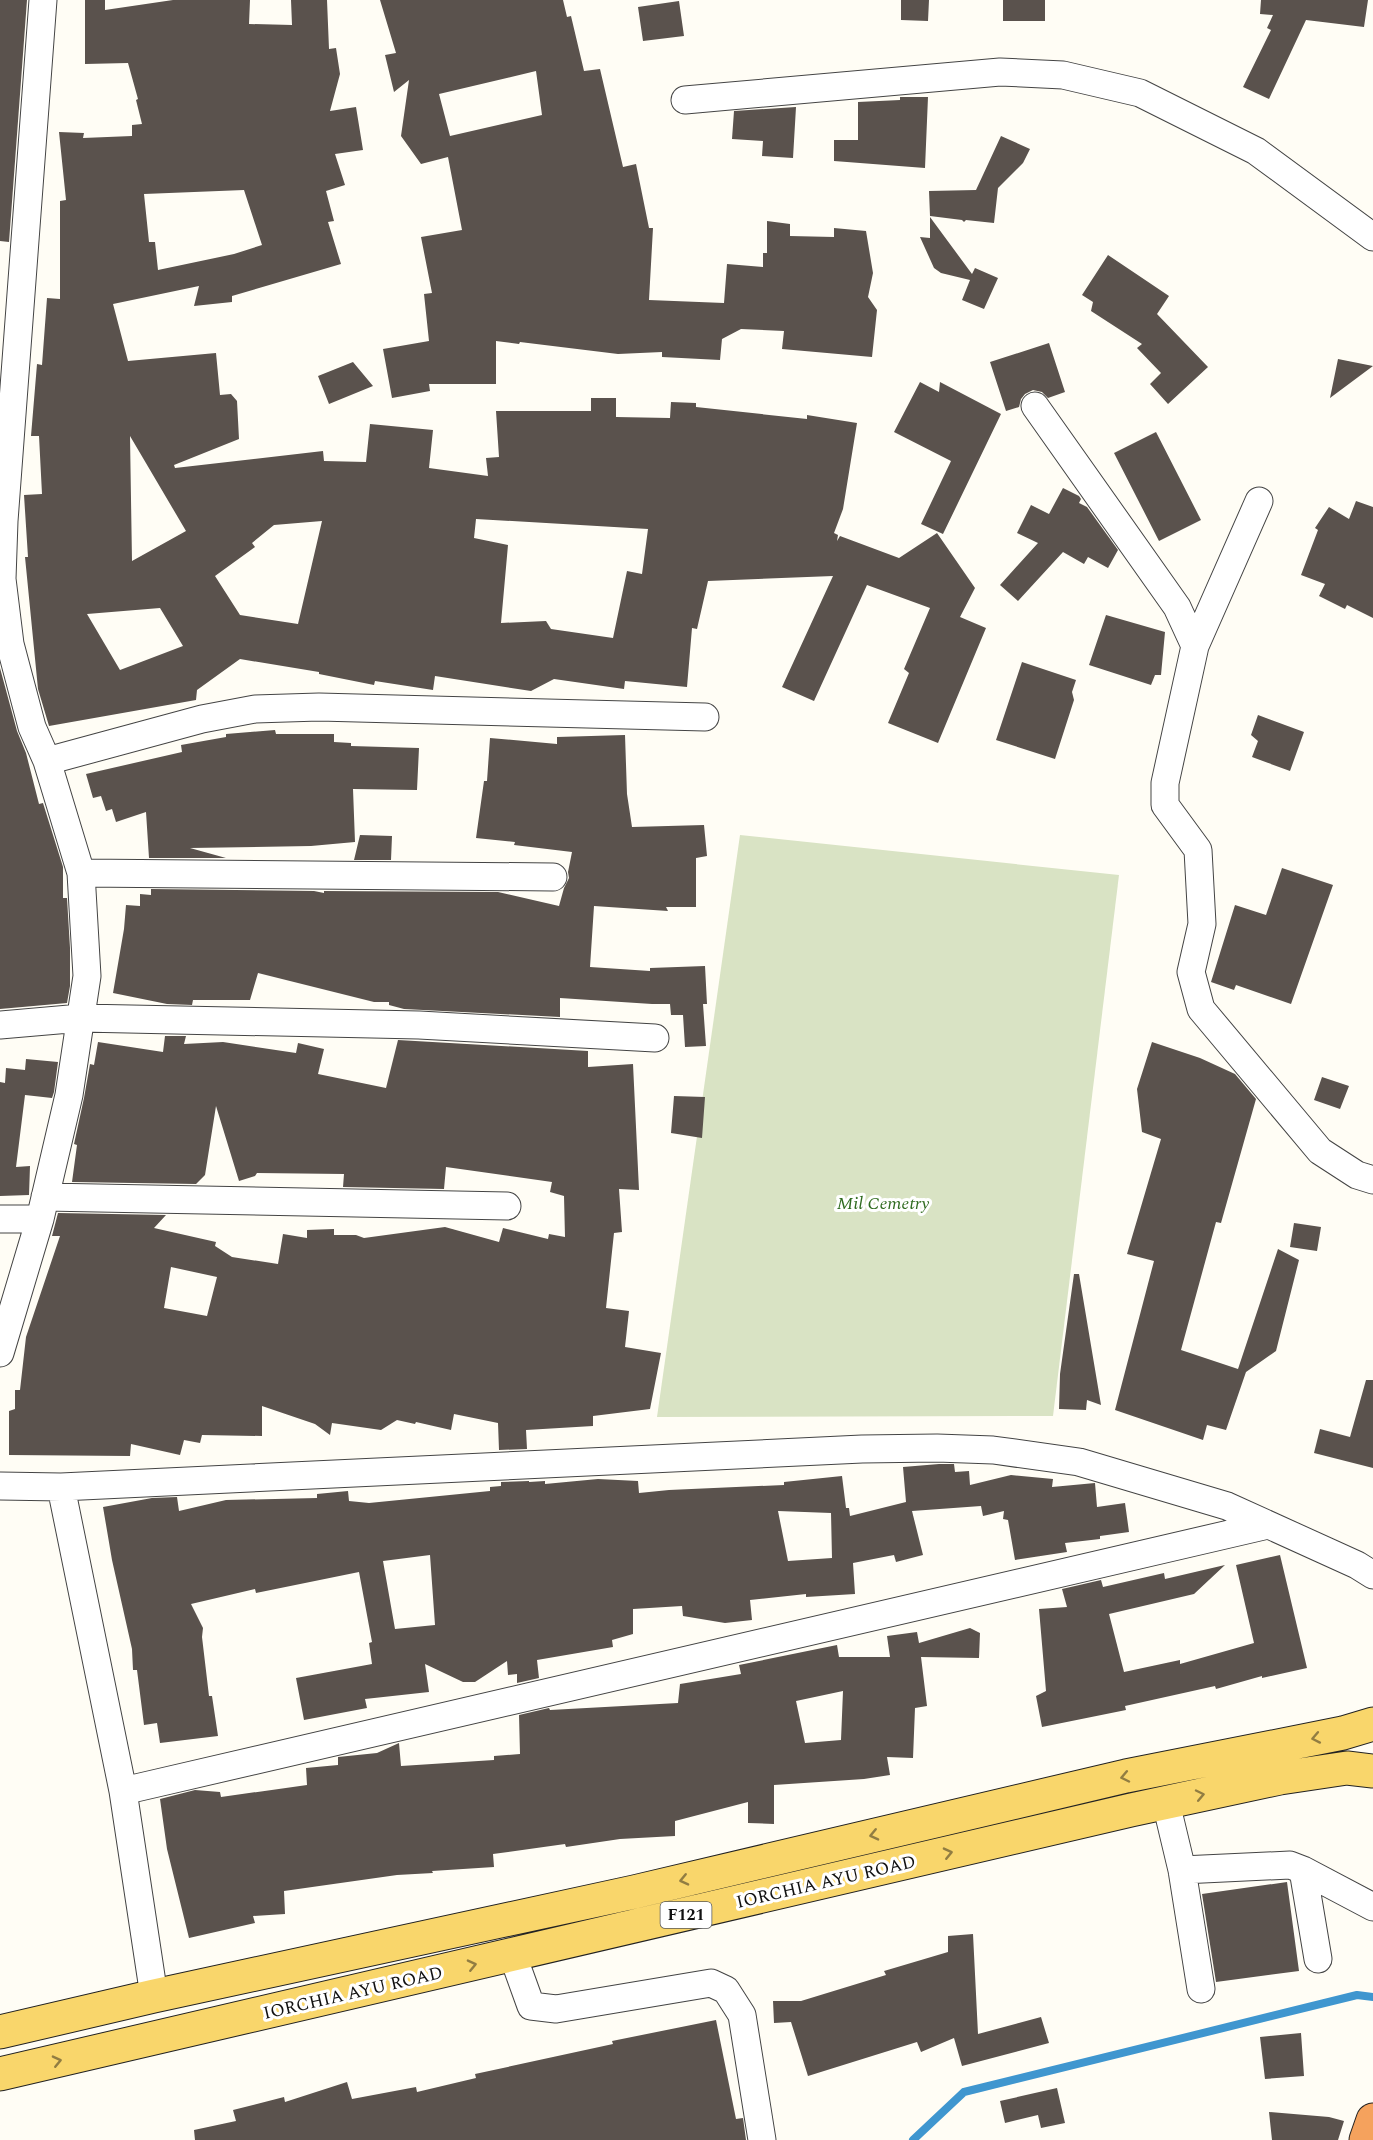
<svg xmlns="http://www.w3.org/2000/svg" width="1373" height="2140" font-family="Spectral,serif">
	<style>
		.cemetery { fill: #d9e3c4 }
		.lines { fill: none; stroke-linecap: round; stroke-linejoin: round }
		.stream { stroke: #3f96cf; stroke-width: 8 }
		.building { fill: #5a524d; fill-rule: evenodd }
		.minor-casing { stroke: #444; stroke-width: 29 }
		.major-casing { stroke: #222; stroke-width: 35 }
		.highway-casing { stroke: #222; stroke-width: 35 }
		.minor { stroke: #fff; stroke-width: 27 }
		.major { stroke: #f9d66b; stroke-width: 33 }
		.highway { stroke: #f5a25d; stroke-width: 33 }
		.oneway { stroke: #917d42 }
		.labels { text-anchor: middle; dominant-baseline: central; stroke-width: 6; stroke-linejoin: round; paint-order: stroke }
		.shield { fill: #fff; stroke: #585858; stroke-width: 1.5 }
		.shield-label { font-size: 16px; font-weight: bold; fill: #111 }
		.park-label { font-size: 18px; font-style: italic; fill: #2f6b1f; stroke: #fff }
		.street-label { font-size: 18px; fill: #111; stroke: #fff }
	</style>
	<rect width="100%" height="100%" fill="#fffdf5"/>
	<!-- cemetery -->
	<path class="cemetery" d="M740 835 1119 875 1053 1416 657 1417Z"/>
	<g class="lines">
		<!-- stream -->
		<path class="stream" d="M913 2140 964 2092 1357 1995 1373 1997"/>
	</g>
	<!-- building -->
	<path class="building" d="M0 0H27L9 242 0 241Z
		M85 0H105V10L173 0H250L249 24 292 25 291 0H327L329 49 336 48 340 74 330 111 356 107 363 150 335 154 345 185 326 191 334 221 328 222 341 264 232 296V302L194 306 199 286 113 304 128 361 216 353 220 395 231 394 237 401 239 439 174 465 175 468 323 451 324 461 366 462 370 424 433 430 429 468 488 476 486 458 499 457 496 411H591V398H616V417L670 418 671 402 696 403V407L807 419V415L857 423 843 509 834 533 838 535 837 541 840 536 899 558 937 533 975 588 960 617 986 628 938 743 888 723 909 673 904 669 930 608 867 585 814 701 782 687 833 576 708 581 697 629 692 628 687 687 625 681 624 689 554 679 531 691 435 676 433 690 375 681 374 685 319 674V672L240 659 197 690 196 700 49 726 38 689 25 557H28L24 495 42 494 39 436H31L37 364 42 365 47 298 60 299V201L66 200 59 132 84 133 83 138 132 136V125L142 124 136 100 138 99 128 63 85 64ZM244 190 262 245 234 254 158 270 155 242H149L144 194ZM130 436 186 531 132 561ZM476 519 648 529 642 574 627 571 613 638 551 629 546 621 501 623 508 545 474 538ZM322 521 298 624 240 615 215 576 255 547 252 543 274 525ZM160 608 183 646 120 670 87 614Z
		M380 0H563L567 17 571 16 584 71 600 69 623 167 636 164 649 228H653L649 300 724 303 727 264 763 267V253H767V221L790 224V236L834 237V228L866 231 873 273 868 297 877 310 872 357 782 349 784 331 741 329 722 339 720 360 662 357V352L618 354 520 342 519 344 496 341V384H429L430 391 392 398 383 349 429 341 424 294 432 293 421 237 462 230 448 157 421 164 401 136 409 80 394 92 385 55 396 53ZM536 71 542 115 450 136 439 94Z
		M901 0H929L928 21 901 20Z
		M1003 0H1045V21H1003Z
		M1261 0H1368L1364 27 1306 20 1269 99 1243 87 1271 30 1267 28 1273 15 1260 14Z
		M679 1 684 36 643 41 638 7Z
		M900 97H928L925 168 834 161V140H858V102L900 100Z
		M796 107 793 158 762 156 763 141 732 139 734 111Z
		M1001 136 1030 149 1023 163 998 188 994 223 966 220 964 222 962 220 930 216 929 191 976 190Z
		M930 217 972 274 975 268 998 278 984 309 962 300 970 280 941 273 934 268 920 237 930 238Z
		M1108 255 1169 296 1157 314 1208 367 1168 404 1150 384 1161 373 1137 348 1142 344 1091 311 1093 302 1082 295Z
		M1049 343 1065 392 1048 398 1042 392 1033 390 1025 394 1021 399 1019 407 1006 411 990 362Z
		M1338 359 1373 366 1330 398Z
		M353 362 373 386 329 404 318 376Z
		M920 382 939 392 940 382 1001 414 943 534 921 524 951 461 894 432Z
		M1156 432 1201 520 1159 541 1114 453Z
		M1063 488 1079 496 1081 499 1079 503 1087 507 1118 550 1108 568 1088 557 1084 564 1063 552 1018 601 1000 585 1038 543 1017 533 1031 505 1049 514Z
		M1356 501 1373 507V618L1347 605 1345 609 1319 596 1325 584 1301 575 1318 530 1315 528 1329 507 1349 519Z
		M1106 615 1165 632 1161 675H1155L1151 685 1089 665Z
		M1022 662 1076 680 1072 692 1074 700 1055 759 996 740Z
		M0 668 17 731 26 753 39 804 43 803 63 867V898H67L70 948V986L67 1003 0 1009Z
		M1258 715 1304 732 1290 771 1252 757 1258 741 1251 735Z
		M275 730 276 734H334V742L351 743V746L419 748 417 790 353 789 355 842 311 846 190 848 226 858H149L146 812 116 822 112 809 106 811 101 796 93 798 86 774 182 752 181 745 226 737V734Z
		M625 735 627 794 632 827 704 825 707 856 696 858V907H666L668 911 594 906 590 967 650 971V968L705 966 707 1004H703L706 1046 685 1047 683 1015H671L670 1004H652L560 998V1017L404 1009 389 1005V1002H374L258 973 250 1000H193L192 1005 167 1004 113 993 124 929 126 905 140 906V894L151 895V889L314 891 324 893V891L498 892 559 906 564 888 569 878 568 872 572 852 514 845 515 842 476 838 484 781H487L490 738 557 744V737Z
		M360 835 392 836 391 860H354Z
		M1282 868 1333 885 1291 1004 1236 985 1234 990 1211 982 1235 905 1266 915Z
		M165 1036H186L184 1044 223 1042 296 1053 298 1043 324 1049 318 1074 386 1088 398 1040 588 1051V1067L633 1064 639 1190 619 1189 622 1232 614 1233 606 1308 629 1311 625 1347 661 1353 650 1409 593 1416V1426L526 1430 527 1449 499 1450 498 1423 454 1414 451 1430 416 1422 415 1424 397 1420 381 1430 332 1423 330 1435 315 1424 262 1406V1436L202 1435 200 1443 184 1440 180 1455 131 1444 130 1456 9 1455V1411L15 1409V1390H20L26 1337 60 1236H52L58 1213 166 1215 154 1228 216 1242 215 1246 232 1257 278 1264 283 1234 307 1238V1230L334 1229V1235H356L364 1238 445 1227 499 1242 503 1228 548 1239 549 1234 565 1237 564 1196 550 1192 552 1182 446 1167 444 1189 343 1187 344 1174 257 1173 255 1176 239 1181 216 1106 205 1175 196 1184 72 1182 77 1145 74 1144 84 1098 90 1064 94 1065 98 1042 163 1052ZM171 1267 217 1277 207 1316 164 1308Z
		M1152 1042 1200 1058 1235 1074 1256 1099 1221 1223 1216 1222 1181 1350 1238 1369 1278 1249 1299 1260 1276 1351 1246 1372 1226 1430 1207 1425 1203 1440 1115 1410 1154 1261 1127 1254 1161 1139 1142 1132 1137 1089Z
		M26 1059 58 1062 54 1092 52 1098 25 1095 16 1167 30 1166 29 1195 0 1196V1082L5 1083 6 1068 25 1070Z
		M1322 1077 1349 1086 1340 1109 1314 1100Z
		M674 1096 705 1097 702 1138 671 1133Z
		M1294 1223 1321 1227 1317 1251 1290 1247Z
		M1074 1274H1079L1101 1405 1087 1400 1086 1410 1059 1409 1060 1374Z
		M1366 1380H1373V1468L1314 1453 1320 1429 1350 1437Z
		M939 1464H954L955 1472 969 1471 970 1485 1011 1475 1053 1479 1052 1487 1095 1483 1097 1507 1125 1503 1129 1532 1100 1536V1539L1065 1543 1067 1552 1015 1560 1008 1520 1003 1519 1004 1511 983 1516 981 1506 912 1511 923 1555 896 1562 894 1555 853 1563 855 1594 806 1597V1594L750 1600 752 1620 725 1623 683 1616 682 1606 633 1609V1634L612 1640 613 1647 537 1660 539 1678 517 1683V1674L508 1675 507 1661 475 1682H463L425 1664 429 1692 365 1699 367 1708 304 1720 296 1678 372 1664 369 1643 372 1642 359 1572 256 1593 255 1589 191 1604 203 1628 202 1637 209 1696H212L218 1736 160 1743 157 1723 144 1725 137 1670H133L132 1649 112 1560 103 1507 152 1498 177 1497 179 1511 226 1500 317 1498V1494L348 1491 349 1501 369 1503 490 1491V1487L501 1486V1482L529 1481V1482L545 1481V1484L598 1479 638 1481 639 1493 669 1490 784 1485V1482L842 1476 846 1508H849L850 1516 906 1502 903 1467ZM778 1511 831 1513 832 1558 788 1561ZM430 1555 435 1625 395 1629 383 1561Z
		M1280 1555 1307 1668 1262 1678V1676L1216 1689 1215 1686 1125 1706 1126 1710 1042 1727 1036 1696 1046 1691 1039 1609 1067 1607 1062 1589 1101 1580 1103 1587 1164 1573 1165 1579 1225 1565 1194 1594 1109 1614 1124 1672 1180 1660V1664L1254 1643 1236 1565Z
		M970 1628 980 1633 979 1658 921 1657 927 1706 915 1708 913 1758 887 1757 890 1775 864 1779 774 1785V1824L748 1823V1802L675 1821V1836L620 1839 566 1847 565 1844 493 1854 494 1867 432 1871 433 1873 397 1875 284 1891 285 1914 253 1916 255 1923 189 1938 167 1849 160 1799 195 1790 220 1792 221 1797 307 1785 306 1768 338 1765V1757L377 1753 399 1743 401 1766 494 1760V1756L520 1754 519 1715 549 1708 550 1710 678 1703 680 1684 741 1674 739 1665 837 1645 839 1657H890L887 1636 917 1632 919 1643ZM843 1691 841 1740 805 1743 796 1701Z
		M1287 1882 1299 1971 1216 1982 1202 1894Z
		M973 1934 978 2034 1041 2017 1049 2043 962 2066 954 2038 921 2052 917 2042 808 2076 791 2022 774 2023 773 2001H801L886 1975 884 1971 948 1952V1936Z
		M716 2020 736 2119 743 2118 746 2140H195L194 2130 236 2121 233 2110 284 2097 285 2102 347 2082 352 2099 416 2087 417 2092 476 2078 475 2074 613 2044 612 2041Z
		M1301 2033 1304 2076 1265 2079 1260 2037Z
		M1057 2088 1065 2123 1041 2128 1038 2115 1005 2123 1000 2101Z
		M1269 2112 1329 2117 1344 2121 1338 2140H1272Z"/>
	<g class="lines">
		<defs>
			<path id="minor" d="M685 100 1000 72 1063 75 1140 93 1256 151 1373 237
				M1035 406 1177 607 1195 646
				M1259 501 1195 646 1165 783V805L1198 850 1202 924 1191 972 1201 1009 1320 1151 1357 1175 1373 1180
				M47 761 202 719 255 709 319 707 705 717
				M81 873 553 877
				M0 1025 81 1018 419 1025 655 1038
				M45 1197 507 1206
				M0 1219H40
				M0 1353 40 1219 69 1095 87 976 81 873 47 761 32 727 10 644 2 579 4 521 43 0
				M0 1486 61 1487 862 1449 937 1448 993 1450 1079 1462 1227 1506 1357 1565 1373 1575
				M61 1487 123 1791 154 1996
				M123 1791 1268 1525
				M1166 1803 1182 1870 1201 1989
				M1182 1870 1290 1865 1303 1870 1373 1907
				M1303 1870 1318 1959
				M513 1956 531 2006 556 2009 711 1983 726 1990 742 2015 762 2140"/>
			<path id="major" d="M0 2032 154 1996 634 1892 1126 1776 1343 1733 1373 1724
				M0 2074 1131 1810 1280 1778 1347 1768 1373 1771"/>
			<path id="highway" d="M1366 2140 1373 2120"/>
		</defs>
		<!-- minor casing -->
		<use href="#minor" class="minor-casing"/>
		<!-- major casing -->
		<use href="#major" class="major-casing"/>
		<!-- highway casing -->
		<use href="#highway" class="highway-casing"/>
		<!-- minor -->
		<use href="#minor" class="minor"/>
		<!-- major -->
		<use href="#major" class="major"/>
		<!-- highway -->
		<use href="#highway" class="highway"/>
	</g>
	<!-- one-way arrows -->
	<defs><path id="oneway-chevron" d="M-2-3.5L2.5 0L-2 3.5" fill="none" stroke-width="1.6" stroke-linecap="round" stroke-linejoin="round" transform="scale(1.5)"/></defs>
	<g class="oneway">
		<use href="#oneway-chevron" transform="translate(1316 1738) rotate(169)"/>
		<use href="#oneway-chevron" transform="translate(1125 1777) rotate(168)"/>
		<use href="#oneway-chevron" transform="translate(1200 1795) rotate(-12)"/>
		<use href="#oneway-chevron" transform="translate(874 1835) rotate(167)"/>
		<use href="#oneway-chevron" transform="translate(948 1853) rotate(-13)"/>
		<use href="#oneway-chevron" transform="translate(684 1880) rotate(167)"/>
		<use href="#oneway-chevron" transform="translate(472 1965) rotate(-13)"/>
		<use href="#oneway-chevron" transform="translate(57 2061) rotate(-13)"/>
	</g>
	<g class="labels">
		<!-- shield labels -->
		<rect class="shield" x="660.5" y="1902" width="51" height="26" rx="4.5"/>
		<g class="shield-label">
			<text x="686" y="1915">F121</text>
		</g>
		<!-- park labels -->
		<g class="park-label">
			<text x="883" y="1203">Mil Cemetry</text>
		</g>
		<!-- street labels -->
		<g class="street-label">
			<text transform="translate(826 1882) rotate(-13)">IORCHIA AYU ROAD</text>
			<text transform="translate(353 1993) rotate(-13)">IORCHIA AYU ROAD</text>
		</g>
	</g>
</svg>
